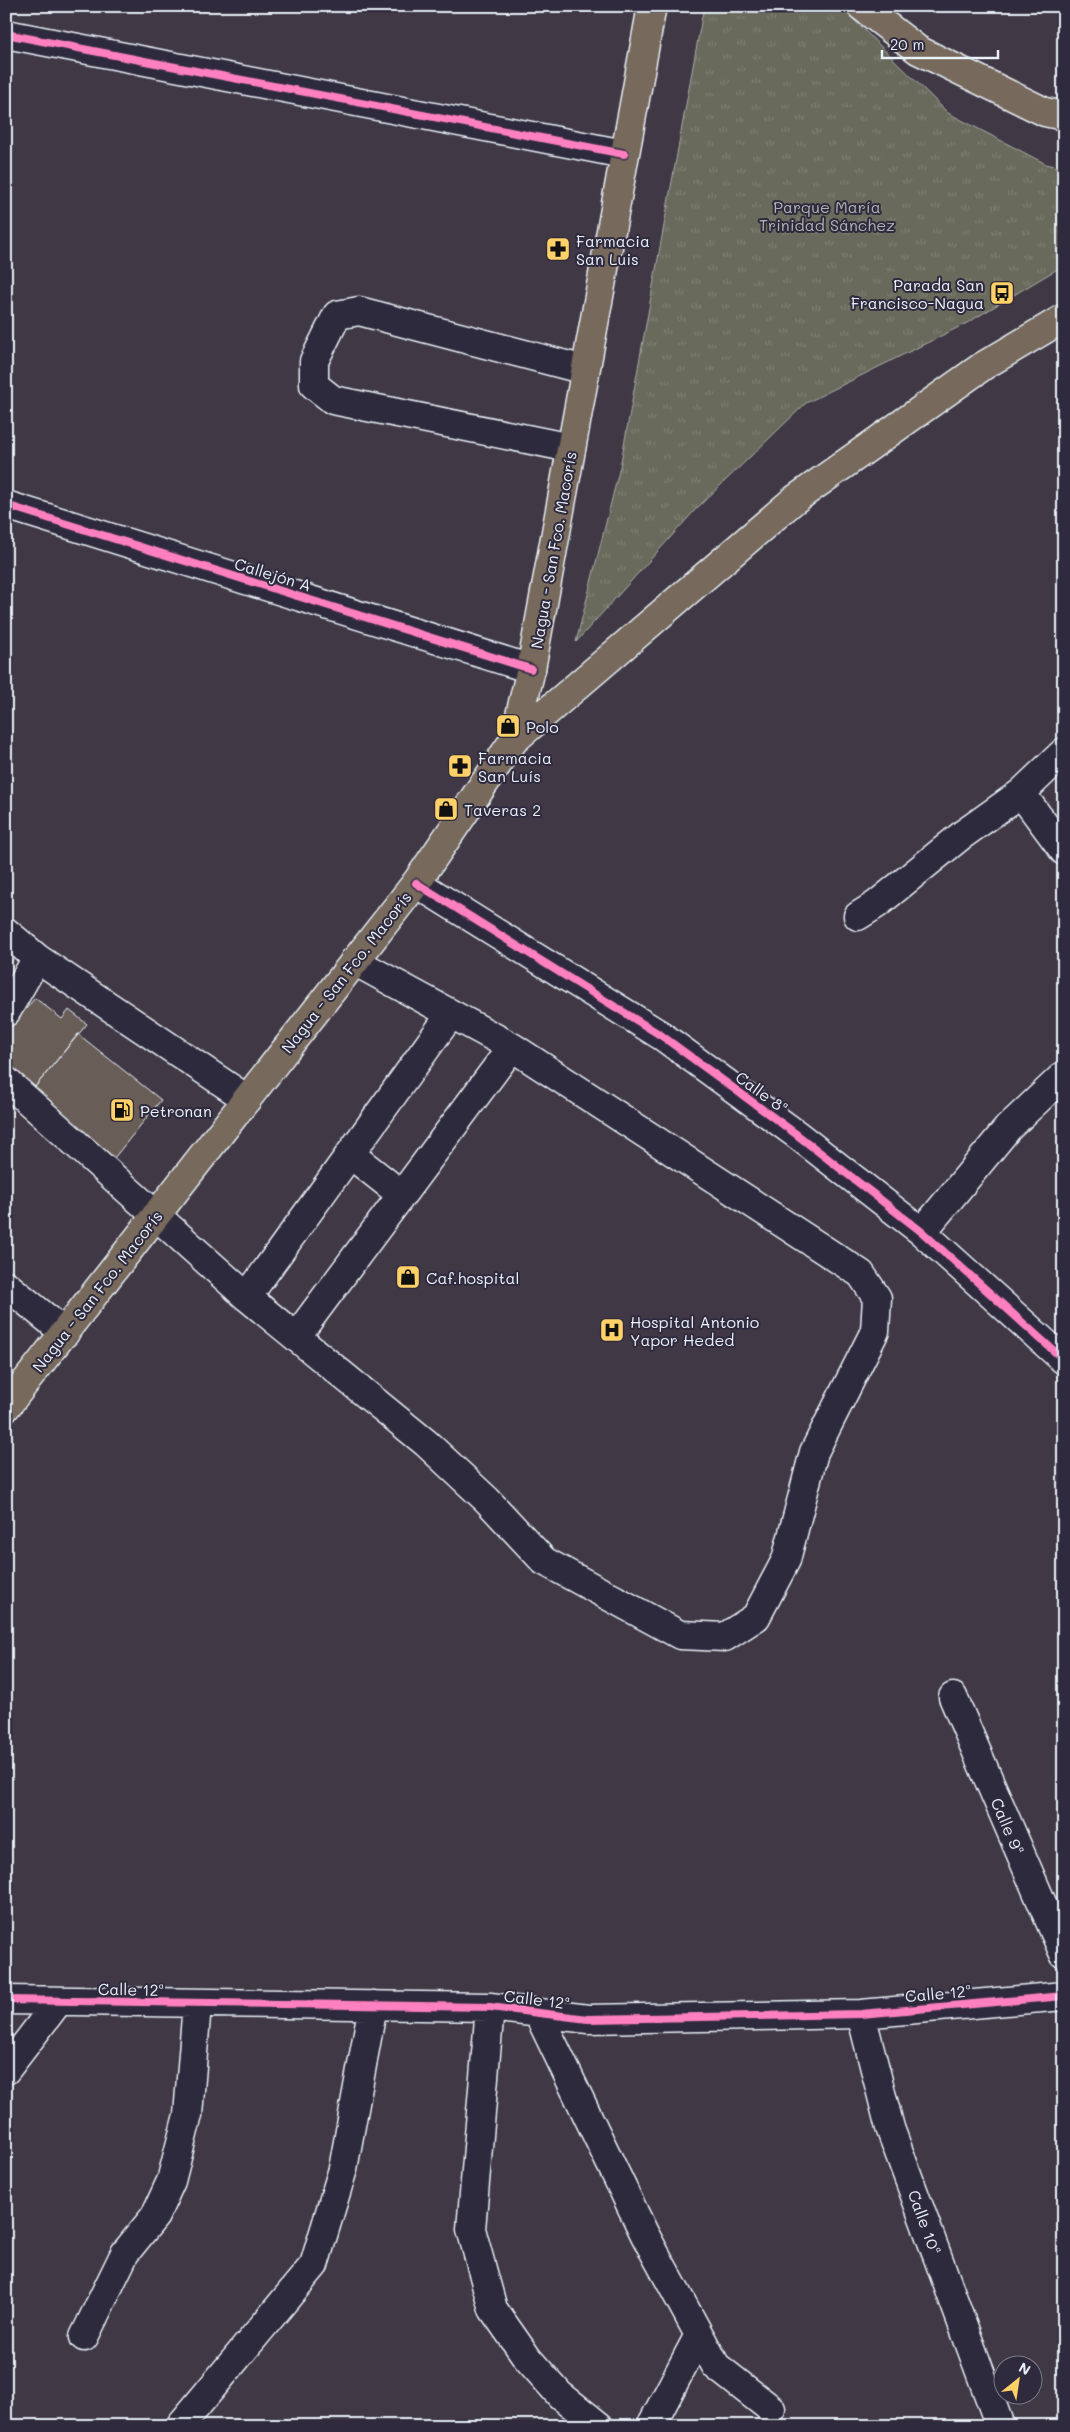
<svg xmlns="http://www.w3.org/2000/svg" width="1070" height="2432" font-family="Mali,sans-serif">
	<style>
		.park { fill: url(#park-tufts); stroke: #a8aeaa }
		.building { fill: #695d59; stroke: #e8f1f8 }
		.lines { fill: none; stroke-linecap: round; stroke-linejoin: round }
		.minor-casing { stroke: #e8f1f8; stroke-width: 31 }
		.major-casing { stroke: #e8f1f8; stroke-width: 31 }
		.minor { stroke: #2f2a3d; stroke-width: 28 }
		.major { stroke: #77695c; stroke-width: 28 }
		.cycleway-casing { stroke: #2f2a3d; stroke-width: 11 }
		.cycleway { stroke: #ff80c0; stroke-width: 8 }
		.labels { text-anchor: middle; dominant-baseline: central; stroke-width: 4; stroke-linejoin: round; paint-order: stroke }
		.park-label { font-size: 16px; fill: #afb4b2; stroke: #2f2a3d }
		.poi-label { font-size: 16px; fill: #e8f1f8; stroke: #2f2a3d; text-anchor: start }
		.street-label { font-size: 16px; fill: #e8f1f8; stroke: #2f2a3d }
	</style>
	<defs>
		<pattern id="park-tufts" width="24" height="20" patternUnits="userSpaceOnUse" patternTransform="scale(1.25)"><rect width="24" height="20" fill="#696a5c"/><path d="M3 7l-1-3M5 7V3M7 7l1-3M15 17l-1-3M17 17v-4M19 17l1-3" fill="none" stroke="#7e8074"/></pattern>
	</defs>
	<rect width="100%" height="100%" fill="#403945"/>
	<filter id="ink" filterUnits="userSpaceOnUse"><feTurbulence type="fractalNoise" baseFrequency=".02" numOctaves="2"/><feDisplacementMap in="SourceGraphic" scale="10" xChannelSelector="R" yChannelSelector="G"/><feConvolveMatrix kernelMatrix="1 2 1 2 8 2 1 2 1" color-interpolation-filters="sRGB"/></filter>
	<g filter="url(#ink)">
		<!-- park -->
		<path class="park" d="M704 6H840L948 113 1046 164 1064 169V265L967 323 806 403 696 509 576 642 620 467Z"/>
		<!-- building -->
		<path class="building" d="M35 998 62 1019 69 1010 87 1024 34 1088 6 1066V1033Z
			M78 1034 161 1100 114 1158 31 1092Z"/>
		<g class="lines">
			<defs>
				<path id="minor" d="M6 34 624 154
					M571 448 333 400 314 385V361L337 315 359 311 585 370
					M6 505 531 669
					M1021 793 1064 851
					M416 883 662 1036 796 1134 922 1232 1064 1360
					M858 916 877 904 962 835 1021 793 1064 752
					M6 932 37 958 247 1099
					M6 1012 37 958
					M6 1081 247 1297 426 1443 487 1500 544 1561 680 1635 725 1637 756 1617 786 1560 814 1452 875 1331 877 1298 861 1274 512 1047 354 961
					M350 1154 402 1195
					M922 1232 1008 1128 1064 1075
					M6 1285 65 1333
					M247 1297 451 1014
					M296 1337 512 1047
					M953 1697 1064 1954
					M6 2000 490 2007 588 2019 861 2014 1064 1996
					M490 2007 471 2229 493 2309 528 2359 560 2395 599 2426
					M538 2013 645 2235 716 2366 771 2409
					M861 2014 890 2128 1000 2426
					M6 2070 58 2002
					M84 2337 125 2253 155 2216 171 2181 188 2115 197 2004
					M180 2426 314 2265 343 2169 373 2005
					M651 2426 699 2335"/>
				<path id="major" d="M861 6 918 50 1045 112 1064 116
					M514 740 794 500 983 366 1064 318
					M6 1407 416 883 514 740 531 669 652 6"/>
			</defs>
			<!-- minor casing -->
			<use href="#minor" class="minor-casing"/>
			<!-- major casing -->
			<use href="#major" class="major-casing"/>
			<!-- minor -->
			<use href="#minor" class="minor"/>
			<!-- major -->
			<use href="#major" class="major"/>
			<defs>
				<path id="cycleway" d="M6 34 624 154
					M6 505 531 669
					M416 883 662 1036 796 1134 922 1232 1064 1360
					M6 2000 490 2007 588 2019 861 2014 1064 1996"/>
			</defs>
			<!-- cycleway casing -->
			<use href="#cycleway" class="cycleway-casing"/>
			<!-- cycleway -->
			<use href="#cycleway" class="cycleway"/>
		</g>
	</g>
	<!-- icons -->
	<defs>
		<symbol id="pharmacy-square" viewBox="-11 -11 22 22"><rect x="-9" y="-9" width="18" height="18" rx="4" fill="#ffd166" stroke="#2f2a3d"/><path d="M-2-6h4v4h4v4h-4v4h-4v-4h-4v-4h4Z" fill="#111"/></symbol>
		<symbol id="bus-square" viewBox="-11 -11 22 22"><rect x="-9" y="-9" width="18" height="18" rx="4" fill="#ffd166" stroke="#2f2a3d"/><path d="M-5-6H5V4H4V6H2V4H-2V6H-4V4H-5ZM-3.5-4V0h7V-4ZM-3.5 1.2v1.5H-2V1.2ZM2 1.2v1.5H3.5V1.2Z" fill="#111"/></symbol>
		<symbol id="shop-square" viewBox="-11 -11 22 22"><rect x="-9" y="-9" width="18" height="18" rx="4" fill="#ffd166" stroke="#2f2a3d"/><path d="M-5-2.5h2.3a2.7 3.5 0 0 1 5.4 0H5L5.5 6h-11ZM-1.5-2.5h3a1.5 2.3 0 0 0-3 0Z" fill="#111"/></symbol>
		<symbol id="fuel-square" viewBox="-11 -11 22 22"><rect x="-9" y="-9" width="18" height="18" rx="4" fill="#ffd166" stroke="#2f2a3d"/><path d="M-5.5-6h7V0h2V4h1.3V-2.5L3-4.5l.8-.8L6-3V5H2.5V1h-1V6h-7ZM-4.2-4.7v3.2H.2V-4.7Z" fill="#111"/></symbol>
		<symbol id="hospital-square" viewBox="-11 -11 22 22"><rect x="-9" y="-9" width="18" height="18" rx="4" fill="#ffd166" stroke="#2f2a3d"/><path d="M-5-5h3v3.5h4V-5h3V5h-3V1.5h-4V5h-3Z" fill="#111"/></symbol>
	</defs>
	<g fill-rule="evenodd">
		<use href="#pharmacy-square" x="544" y="235" width="28" height="28"/>
		<use href="#bus-square" x="988" y="279" width="28" height="28"/>
		<use href="#shop-square" x="494" y="712" width="28" height="28"/>
		<use href="#pharmacy-square" x="446" y="752" width="28" height="28"/>
		<use href="#shop-square" x="432" y="795" width="28" height="28"/>
		<use href="#fuel-square" x="108" y="1096" width="28" height="28"/>
		<use href="#shop-square" x="394" y="1263" width="28" height="28"/>
		<use href="#hospital-square" x="598" y="1316" width="28" height="28"/>
	</g>
	<g class="labels">
		<!-- park labels -->
		<g class="park-label">
			<text x="827" y="206">Parque María<tspan x="827" dy="18">Trinidad Sánchez</tspan></text>
		</g>
		<!-- poi labels -->
		<g class="poi-label">
			<text x="576" y="240">Farmacia<tspan x="576" dy="18">San Luis</tspan></text>
			<text x="984" y="284" text-anchor="end">Parada San<tspan x="984" dy="18">Francisco-Nagua</tspan></text>
			<text x="526" y="726">Polo</text>
			<text x="478" y="757">Farmacia<tspan x="478" dy="18">San Luís</tspan></text>
			<text x="464" y="809">Taveras 2</text>
			<text x="140" y="1110">Petronan</text>
			<text x="426" y="1277">Caf.hospital</text>
			<text x="630" y="1321">Hospital Antonio<tspan x="630" dy="18">Yapor Heded</tspan></text>
		</g>
		<!-- street labels -->
		<g class="street-label">
			<text transform="translate(553 550) rotate(-80)">Nagua - San Fco. Macorís</text>
			<text transform="translate(273 574) rotate(17)">Callejón A</text>
			<text transform="translate(346 972) rotate(-52)">Nagua - San Fco. Macorís</text>
			<text transform="translate(762 1092) rotate(36)">Calle 8ª</text>
			<text transform="translate(97 1291) rotate(-52)">Nagua - San Fco. Macorís</text>
			<text transform="translate(1008 1826) rotate(67)">Calle 9ª</text>
			<text transform="translate(131 1989) rotate(1)">Calle 12ª</text>
			<text transform="translate(938 1993) rotate(-5)">Calle 12ª</text>
			<text transform="translate(537 1999) rotate(7)">Calle 12ª</text>
			<text transform="translate(925 2222) rotate(70)">Calle 10ª</text>
		</g>
	</g>
	<!-- margin -->
	<rect width="1070" height="2432" fill="none" stroke="#2f2a3d" stroke-width="25"/>
	<rect x="12" y="12" width="1045" height="2407" fill="none" stroke="#e8f1f8" stroke-width="2" filter="url(#ink)"/>
	<!-- north arrow -->
	<g transform="translate(1018 2380) rotate(30)"><circle r="24" fill="#2f2a3d" stroke="#797a88"/>
	<path d="M0-4L9 19L0 12L-9 19Z" fill="#ffd166"/>
	<text y="-8" font-size="14" font-weight="bold" text-anchor="middle" fill="#e8f1f8">N</text>
	</g>
	<!-- scale -->
	<path d="M882 50v8h116v-8" fill="none" stroke="#e8f1f8" stroke-width="2.5"/>
	<text x="890" y="50" font-size="15" fill="#e8f1f8" stroke="#2f2a3d" stroke-width="4" paint-order="stroke">20 m</text>
</svg>
